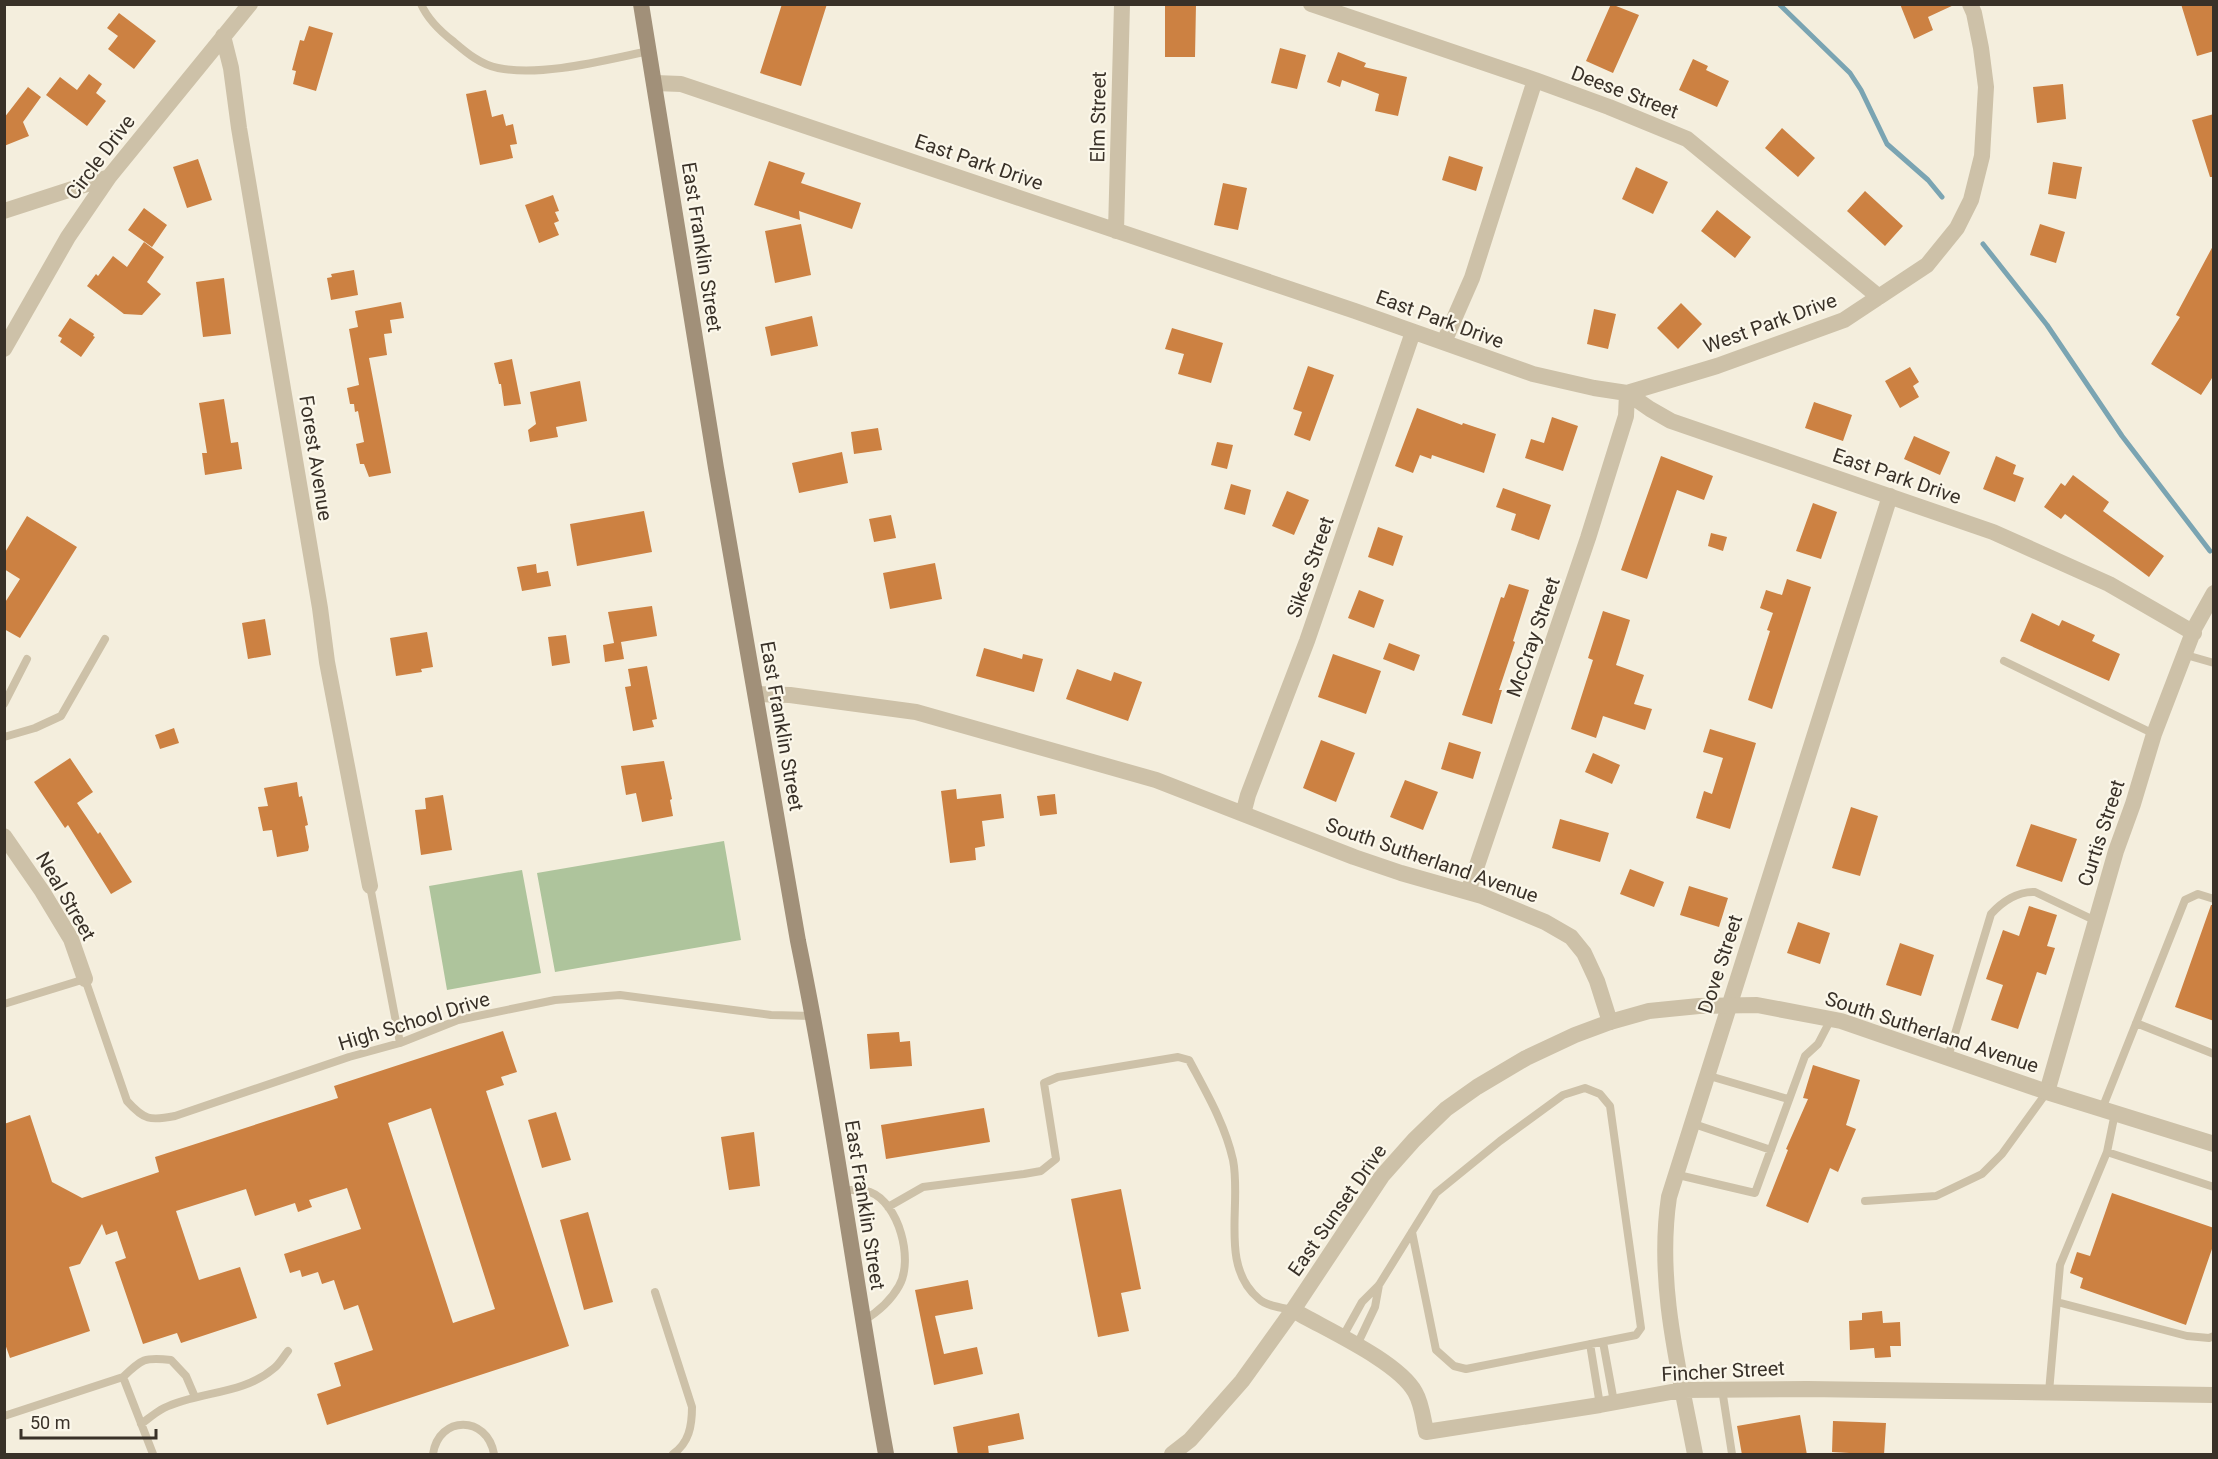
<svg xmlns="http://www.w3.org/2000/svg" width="2218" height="1459" font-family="Roboto,sans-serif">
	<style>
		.green { fill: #aec49c }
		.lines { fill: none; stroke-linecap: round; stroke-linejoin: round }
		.stream { stroke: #7aa4b2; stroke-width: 5 }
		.building { fill: #cc8142; fill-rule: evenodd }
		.service { stroke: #cdc1a8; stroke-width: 8 }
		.minor { stroke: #cdc1a8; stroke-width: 16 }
		.tertiary { stroke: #cdc1a8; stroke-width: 16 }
		.secondary { stroke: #a19079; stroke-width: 16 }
		.labels { text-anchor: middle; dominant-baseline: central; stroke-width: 4.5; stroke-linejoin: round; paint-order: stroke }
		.street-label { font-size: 20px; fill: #393128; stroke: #fbf7ea }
	</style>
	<rect width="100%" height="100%" fill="#f4eedd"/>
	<!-- green -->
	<path class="green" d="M724 841 741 940 555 972 537 873Z
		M522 870 541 973 447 990 429 886Z"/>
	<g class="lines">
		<!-- stream -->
		<path class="stream" d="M1779 4 1850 73 1861 90 1887 144 1928 180 1942 197
			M1983 244 2047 325 2122 436 2210 551"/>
	</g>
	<!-- building -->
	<path class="building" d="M782 4H827L801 86 760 73Z
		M1165 4H1196L1195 57H1165Z
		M1611 4 1639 15 1613 73 1586 61Z
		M1900 4H1956L1928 17 1933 30 1914 39Z
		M2181 4H2214V51L2197 56Z
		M119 13 156 41 134 69 108 49 118 36 107 28Z
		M309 26 333 33 316 91 293 84 296 71 292 70 300 40 304 41Z
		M1280 48 1306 55 1297 89 1271 83Z
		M1338 52 1366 63 1364 67 1407 77 1398 116 1375 111 1379 94 1342 80 1340 87 1327 82Z
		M1693 59 1708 66 1706 70 1729 81 1717 107 1679 90Z
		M89 74 102 84 96 93 106 101 87 126 46 95 60 77 77 90Z
		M2063 84 2066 119 2037 123 2033 87Z
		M28 87 41 97 23 122 29 136 4 146V118Z
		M486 90 492 117 503 114 506 126 513 124 517 144 510 145 513 158 480 165 466 94Z
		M2214 114V177H2210L2192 120Z
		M1782 128 1815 158 1798 177 1765 148Z
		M1449 156 1483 167 1476 191 1442 180Z
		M198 159 212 200 187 208 173 167Z
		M769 161 805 173 801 183 861 203 852 229 799 211 800 220 754 205Z
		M2053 162 2082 167 2076 199 2048 194Z
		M1636 167 1668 182 1653 214 1622 199Z
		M1223 183 1247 188 1238 230 1214 225Z
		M1865 191 1903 226 1885 246 1847 211Z
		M553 195 559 211 555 212 559 221 554 223 559 235 539 243 525 205Z
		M144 208 167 225 152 247 128 230Z
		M1717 210 1751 237 1735 258 1701 231Z
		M801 224 811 275 775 283 765 231Z
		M2040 224 2065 232 2056 263 2030 255Z
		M144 242 164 257 147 282 161 294 142 315 124 314 87 286 96 274 98 276 113 256 127 267Z
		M2214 244V375L2201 395 2151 364 2180 317 2176 315Z
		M354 270 358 295 331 300 327 278 332 277 331 274Z
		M224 278 231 334 203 337 196 282Z
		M401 302 404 318 390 320 392 333 384 334 387 355 369 358 391 473 369 477 364 464H360L356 444 364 442 358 411 355 412 354 404H350L347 388 359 385 349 329 358 327 355 311Z
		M1681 303 1702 324 1678 349 1657 328Z
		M1594 309 1616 314 1608 349 1587 344Z
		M812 316 818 346 771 356 765 327Z
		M70 318 94 334 93 336 95 337 81 357 60 342 62 338 58 336Z
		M1172 328 1223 343 1211 383 1178 374 1184 354 1165 349Z
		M512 359 521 404 504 406 501 384H499L494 363Z
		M1308 366 1334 375 1310 441 1294 435 1302 412 1293 409Z
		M1910 367 1919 382 1913 386 1919 397 1900 408 1885 381Z
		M580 381 587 421 556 427 558 437 530 442 528 430 536 424 530 392Z
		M224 399 231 443 238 442 242 469 205 475 202 453H207L199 403Z
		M1814 402 1852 415 1843 441 1805 428Z
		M1417 408 1462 425 1463 423 1496 434 1484 473 1432 455 1431 459 1420 455 1413 473 1395 466Z
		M1552 417 1578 426 1563 471 1525 458 1531 439 1544 443Z
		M878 428 882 450 854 454 851 432Z
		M1914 436 1950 452 1940 475 1904 459Z
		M1217 442 1233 445 1227 469 1211 465Z
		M842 452 848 483 799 493 792 463Z
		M1661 456 1713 476 1704 500 1677 490 1647 579 1621 570Z
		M1996 456 2016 465 2013 474 2024 478 2015 502 1983 489Z
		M2073 475 2109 502 2103 511 2164 556 2149 577 2065 514 2061 519 2044 507 2061 483 2065 486Z
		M1231 484 1251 490 1245 515 1224 509Z
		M1503 488 1551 505 1539 540 1511 530 1516 514 1496 507Z
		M1287 491 1309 500 1294 535 1272 526Z
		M1813 503 1837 512 1821 559 1796 551Z
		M644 511 652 552 577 566 570 524Z
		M891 515 896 538 874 542 869 519Z
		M27 516 77 547 20 638 4 629V604L20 579 4 569V554Z
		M1378 527 1403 536 1393 566 1368 557Z
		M1711 533 1727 537 1723 551 1708 546Z
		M935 563 942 599 890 609 883 573Z
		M536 564 537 573 548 571 551 586 522 591 517 567Z
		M1787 579 1811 587 1772 709 1748 700 1770 631 1767 630 1773 613 1760 608 1766 590 1782 595Z
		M1509 584 1529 590 1513 641 1515 642 1499 690H1502L1492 724 1462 715 1501 597 1504 598Z
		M1359 590 1384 600 1374 628 1348 618Z
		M652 606 657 636 621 642 624 659 605 662 603 645 614 643 608 612Z
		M1603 611 1630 620 1616 665 1644 675 1634 704 1652 709 1645 730 1603 716 1596 738 1571 729 1593 660 1588 658Z
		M2032 613 2059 626 2062 620 2095 635 2092 641 2120 654 2109 681 2020 641Z
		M265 619 271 655 248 659 242 623Z
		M427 632 433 667 421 669 422 672 396 676 390 638Z
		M566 635 570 663 552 666 548 637Z
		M1389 643 1420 655 1414 671 1383 659Z
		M984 648 1022 659 1023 654 1043 659 1034 692 976 676Z
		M1333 654 1381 671 1366 714 1318 697Z
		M647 666 657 719 652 720 654 727 633 731 625 687 631 686 628 669Z
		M1077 669 1111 681 1114 672 1142 682 1128 721 1066 699Z
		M174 728 179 743 160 749 155 735Z
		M1710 729 1756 743 1730 829 1696 818 1704 791 1712 794 1723 758 1703 752Z
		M1321 740 1355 753 1336 802 1303 788Z
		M1449 742 1481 752 1473 779 1441 769Z
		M1593 753 1620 765 1612 784 1585 772Z
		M70 758 93 792 77 803 98 834 100 832 132 882 111 894 68 825 65 828 34 782Z
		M664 761 672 799 670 800 673 816 642 822 636 793 626 795 621 766Z
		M1405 780 1438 792 1423 830 1390 817Z
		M297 782 299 797 302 796 308 825 305 826 309 847 308 851 277 857 272 830 263 831 258 807 268 806 264 788Z
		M956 789 957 799 1001 794 1004 818 982 821 985 846 975 848 976 860 950 863 941 791Z
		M1055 794 1057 814 1040 816 1037 796Z
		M443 795 452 850 421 855 415 810 426 809 425 798Z
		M1851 807 1878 816 1860 876 1832 868Z
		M1560 819 1609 833 1600 862 1552 848Z
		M2031 824 2077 839 2062 882 2016 866Z
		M1630 869 1664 882 1654 907 1620 894Z
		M1689 886 1728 898 1719 927 1680 915Z
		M2211 905H2214V1021L2175 1007Z
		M2029 906 2057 915 2047 946 2055 948 2046 975 2037 972 2018 1029 1991 1020 2003 985 1986 979 2003 930 2019 936Z
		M1798 922 1830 933 1820 964 1787 953Z
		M1900 943 1934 955 1921 996 1886 985Z
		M503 1031 517 1072 501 1077 504 1085 486 1091 569 1346 327 1425 317 1394 341 1386 334 1363 373 1350 358 1305 344 1310 334 1280 322 1284 318 1272 302 1277 300 1270 290 1273 284 1254 361 1229 347 1188 309 1200 312 1207 298 1212 295 1203 255 1216 246 1189 176 1211 199 1280 240 1267 257 1318 181 1343 177 1333 143 1344 115 1262 126 1258 117 1231 106 1235 102 1224 80 1264 69 1267 90 1331 10 1358 4 1341V1124L30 1115 52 1182 82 1198 159 1172 155 1157 338 1098 334 1086ZM431 1108 495 1309 453 1323 388 1123Z
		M899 1032 900 1042 910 1041 912 1066 870 1069 867 1034Z
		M1813 1065 1860 1080 1846 1125 1856 1129 1838 1172 1830 1168 1808 1223 1766 1206 1788 1150 1786 1149 1808 1099 1803 1098Z
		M984 1108 990 1142 886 1159 881 1125Z
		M556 1112 571 1160 542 1168 528 1120Z
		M754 1132 760 1186 729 1190 721 1137Z
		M1121 1189 1141 1289 1121 1293 1129 1331 1098 1337 1071 1199Z
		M2112 1193 2214 1228V1243L2186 1325 2080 1288 2083 1278 2070 1273 2077 1252 2090 1256Z
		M588 1212 613 1302 584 1310 560 1220Z
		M968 1280 973 1309 935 1316 944 1354 977 1347 983 1374 934 1385 915 1290Z
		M1882 1311 1883 1323 1900 1322 1901 1346H1890L1891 1357 1875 1358 1874 1348 1850 1350 1849 1321 1862 1320V1313Z
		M1019 1413 1024 1439 988 1446 989 1455H958L953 1427Z
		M1800 1415 1807 1455H1742L1737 1426Z
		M1833 1421 1886 1423 1884 1455 1832 1452Z"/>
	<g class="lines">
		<!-- service -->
		<path class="service" d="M421 4C428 20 441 32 454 42 467 53 481 65 498 68 542 77 605 60 649 51
			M2186 655 2214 663
			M2004 661 2154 734
			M4 704 27 659
			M4 737 35 728 61 716 105 639
			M370 886 400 1043
			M4 1004 85 979 127 1101C144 1120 150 1121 175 1116L349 1057 400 1043 458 1020 555 1000 620 995 771 1015 813 1016
			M2136 1023 2214 1054
			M1948 1057 1991 914C2002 902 2018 891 2035 892L2096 921
			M1706 1075 1788 1099
			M2102 1109 2185 900 2198 894 2214 899
			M1691 1123 1771 1150
			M2107 1152 2115 1113
			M1674 1174 1755 1193 1805 1056 1818 1044 1831 1019
			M842 1190C851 1190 862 1189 870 1192 899 1203 914 1260 899 1286 890 1302 878 1312 863 1321
			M1865 1201 1936 1196 1982 1174 2002 1154 2047 1092
			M888 1207 923 1187 1024 1174 1041 1171 1056 1159 1044 1083 1058 1077 1178 1057 1189 1060C1206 1092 1225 1124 1233 1160 1242 1205 1219 1266 1259 1299 1266 1306 1283 1308 1293 1310
			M655 1292 692 1407C692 1426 689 1443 673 1454
			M2057 1302 2187 1336 2209 1338 2214 1336
			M1342 1338 1362 1302 1379 1285 1436 1193 1500 1141 1563 1095 1585 1088 1600 1094 1610 1106 1641 1328 1636 1335 1466 1369 1454 1366 1436 1350 1412 1232
			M1603 1342 1614 1402
			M1590 1344 1600 1405
			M1357 1345 1375 1307 1379 1285
			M123 1377C142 1359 144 1357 171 1360L186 1376 195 1397
			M1722 1389 1732 1454
			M2049 1392 2060 1265 2107 1152 2214 1187
			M4 1416 123 1377 153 1454
			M141 1424C148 1419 156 1412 164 1408 199 1391 242 1395 273 1369 279 1365 283 1357 288 1351
			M433 1454C439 1415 487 1415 494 1454"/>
		<!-- minor -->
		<path class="minor" d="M1311 4 1535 80 1609 107 1687 139 1879 297
			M223 36 231 68 239 128 320 608 327 662 370 886
			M655 83 681 84 1355 311 1533 374 1594 388 1627 393 1650 409 1671 421 1993 532 2109 584 2194 633
			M4 211 109 177
			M1116 231 1122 4
			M1444 342 1472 278 1535 80
			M4 349 68 237 109 177 250 4
			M756 694 790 695 916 712 1156 780 1354 857 1401 873 1482 896 1545 922 1571 937 1584 953 1597 981 1610 1022
			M1243 814 1248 795 1307 641 1413 332
			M4 836 42 891 71 939 85 979
			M1468 892 1588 538 1626 416 1627 393 1717 366 1844 320 1927 265 1957 228 1971 200 1982 156 1986 87 1981 48 1974 13 1970 4
			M2047 1092 2116 851 2133 804 2154 734 2195 627 2214 593
			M1293 1310C1325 1329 1398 1361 1415 1392 1422 1404 1423 1418 1426 1432L1600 1405 1682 1390 1807 1389 2214 1395
			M1695 1454C1679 1370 1656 1283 1669 1197L1890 496"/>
		<!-- tertiary -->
		<path class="tertiary" d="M1172 1454 1190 1440 1242 1381 1293 1310 1382 1176 1414 1140 1446 1109 1477 1087 1526 1058 1575 1035 1610 1022 1649 1011 1699 1006 1757 1005 1841 1021 2047 1092 2214 1144"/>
		<!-- secondary -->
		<path class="secondary" d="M641 4 716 468 798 941C833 1111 855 1284 886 1454"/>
	</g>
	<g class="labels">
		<!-- street labels -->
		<g class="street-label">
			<text transform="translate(1625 92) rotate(21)">Deese Street</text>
			<text transform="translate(1098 117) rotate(-89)">Elm Street</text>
			<text transform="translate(100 157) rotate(-53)">Circle Drive</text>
			<text transform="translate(979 162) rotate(19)">East Park Drive</text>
			<text transform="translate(702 247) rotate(81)">East Franklin Street</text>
			<text transform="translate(1440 319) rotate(20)">East Park Drive</text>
			<text transform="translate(1770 323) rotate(-20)">West Park Drive</text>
			<text transform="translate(316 458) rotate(81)">Forest Avenue</text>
			<text transform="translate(1897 476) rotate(19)">East Park Drive</text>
			<text transform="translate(1310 567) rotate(-71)">Sikes Street</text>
			<text transform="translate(1533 637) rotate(-71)">McCray Street</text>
			<text transform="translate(782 726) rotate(80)">East Franklin Street</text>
			<text transform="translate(2101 833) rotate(-72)">Curtis Street</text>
			<text transform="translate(1432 860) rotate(19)">South Sutherland Avenue</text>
			<text transform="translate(66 896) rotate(60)">Neal Street</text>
			<text transform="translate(1720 964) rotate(-72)">Dove Street</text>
			<text transform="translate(414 1021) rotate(-17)">High School Drive</text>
			<text transform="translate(1932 1032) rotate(18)">South Sutherland Avenue</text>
			<text transform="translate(865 1205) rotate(81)">East Franklin Street</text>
			<text transform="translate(1337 1210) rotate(-55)">East Sunset Drive</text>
			<text transform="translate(1723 1371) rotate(-3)">Fincher Street</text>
		</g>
	</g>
	<!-- border -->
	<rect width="2218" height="1459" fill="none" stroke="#393128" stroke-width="12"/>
	<!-- scale -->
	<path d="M21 1429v9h135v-9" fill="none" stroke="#393128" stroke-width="3"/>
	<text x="30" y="1429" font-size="18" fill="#393128" stroke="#fbf7ea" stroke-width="4.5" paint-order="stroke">50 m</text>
</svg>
